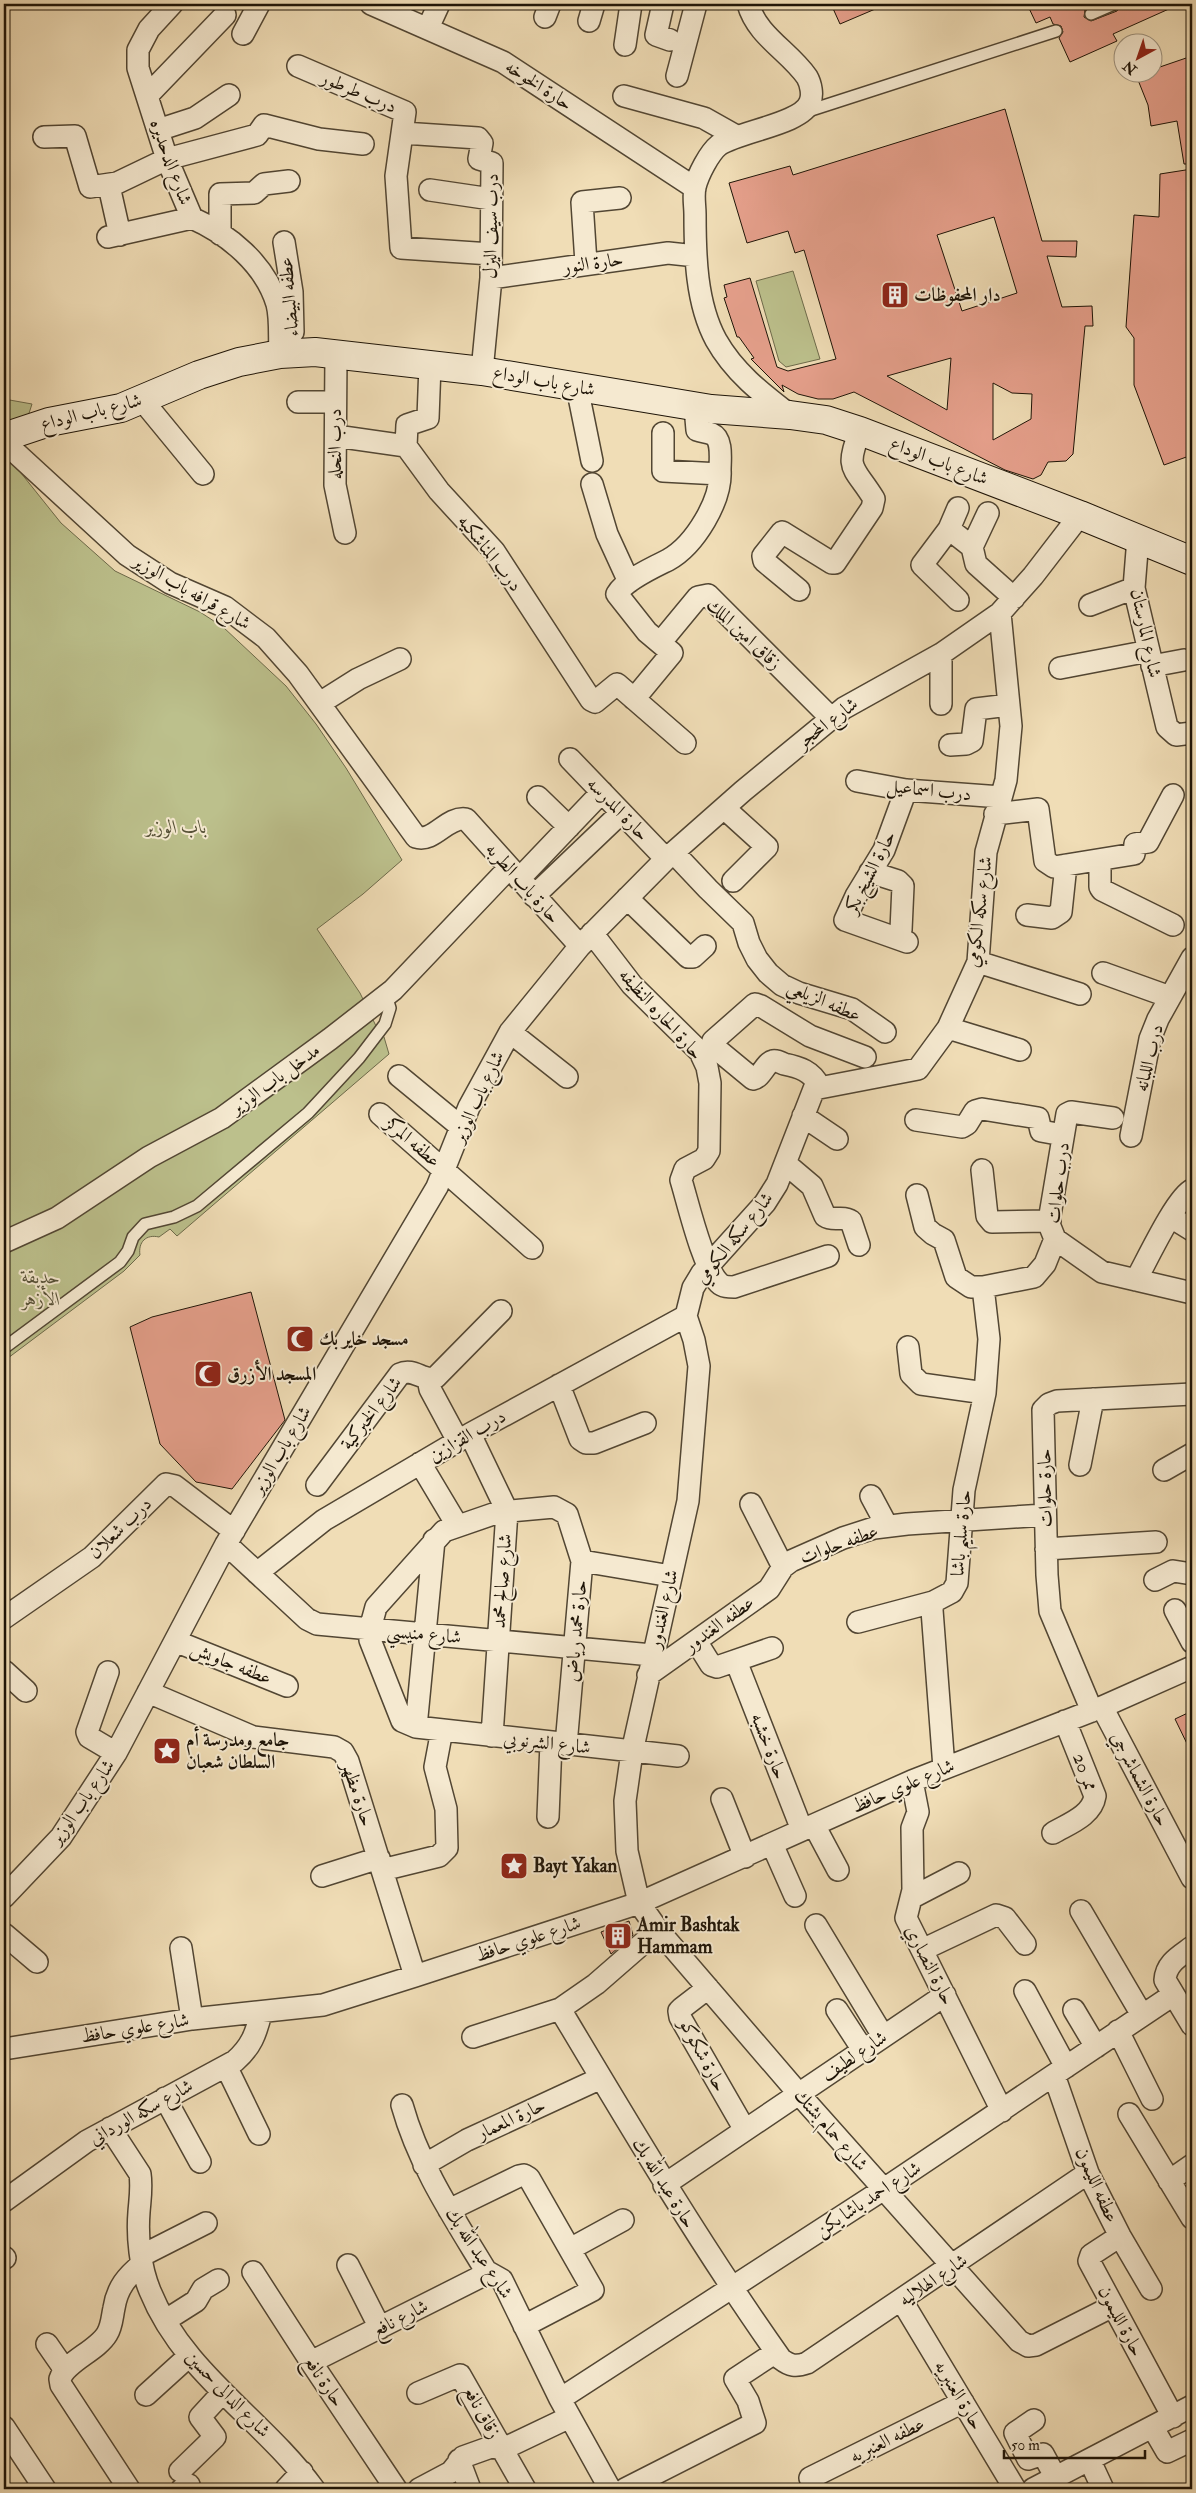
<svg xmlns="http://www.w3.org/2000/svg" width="1196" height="2493" font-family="'IM FELL Double Pica',Amiri,serif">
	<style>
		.green { fill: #bcc08c; stroke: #6d6a4a }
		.building { fill: #e6a08c; stroke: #1e1407; fill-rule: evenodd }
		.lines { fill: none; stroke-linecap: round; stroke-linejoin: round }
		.lane-casing { stroke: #524633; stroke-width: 14 }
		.street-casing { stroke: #524633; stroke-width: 24 }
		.secondary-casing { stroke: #1e1407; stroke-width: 30 }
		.lane { stroke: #f5e9d0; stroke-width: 11 }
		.street { stroke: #f5e9d0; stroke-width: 21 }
		.secondary { stroke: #f5e9d0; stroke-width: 28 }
		.labels { text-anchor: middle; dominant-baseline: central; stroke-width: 4; stroke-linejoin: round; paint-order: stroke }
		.street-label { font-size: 19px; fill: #1e1407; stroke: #f5e9d0 }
		.poi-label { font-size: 19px; font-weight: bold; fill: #1e1407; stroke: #f5e9d0; text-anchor: start }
		.park-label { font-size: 19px; font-style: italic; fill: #555036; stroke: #f5e9d0 }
	</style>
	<rect width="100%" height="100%" fill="#f0ddb6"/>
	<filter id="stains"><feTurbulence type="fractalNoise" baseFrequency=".004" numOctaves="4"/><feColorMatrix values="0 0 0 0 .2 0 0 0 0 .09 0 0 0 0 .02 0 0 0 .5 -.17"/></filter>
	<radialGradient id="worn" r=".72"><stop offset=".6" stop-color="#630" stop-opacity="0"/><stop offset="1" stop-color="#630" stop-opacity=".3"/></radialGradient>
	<!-- green -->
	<path class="green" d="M793 271 820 359 786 367 779 361 756 281Z
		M4 399 32 404 13 463 61 523 115 571 200 612 223 627 286 686 316 724 346 768 402 860 363 894 317 929 360 993 376 1026 384 1037 389 1054 177 1236 170 1229 159 1237C146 1234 138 1242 140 1255L124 1271 4 1361Z"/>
	<!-- building -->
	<path class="building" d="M831 4H887L840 24Z
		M1027 4H1087L1088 7 1085 10 1084 17 1091 21 1117 11 1121 4H1180L1113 34 1117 41 1070 62 1059 38 1063 32 1061 26 1053 24 1050 17 1036 23Z
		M1192 56V164H1184L1177 121 1151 126 1148 105 1136 75 1154 72V69Z
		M1005 109 1042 241H1077L1076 257 1047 256 1062 307 1092 306 1093 326H1085L1073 454 1066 461 1048 462 1041 475 1033 479 1005 470 854 392 833 399H818L798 394 782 385 784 392 751 359 754 358 739 337H737L724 298 727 297 724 285 750 278 777 367 788 371 836 359 804 250 795 253 788 231 747 243 729 183 790 166 793 175ZM994 217 1017 293 962 311 937 235ZM951 358 947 410 887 376ZM993 383 1012 393 1032 394 1031 419 993 440Z
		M1192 169V455L1164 465 1134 385V338L1126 327 1134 215 1159 217 1160 174Z
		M251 1292 285 1420 232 1489 196 1482 160 1444 130 1327 152 1317Z
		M1192 1711V1754L1175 1719Z
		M629 1921 633 1935 611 1954 601 1932Z"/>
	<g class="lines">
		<defs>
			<path id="lane" d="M1091 14 1114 4
				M805 112 1056 31
				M4 1348 120 1262 128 1251 133 1237 145 1224 174 1217 197 1206 308 1113 359 1058 385 1024 390 1008 386 995"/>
			<path id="street" d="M172 4 149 29 138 50V68L167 159 192 218C228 234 265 264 277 304 281 319 279 339 280 354
				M371 4 503 62 695 188
				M663 4 656 35 670 40
				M748 4C757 36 789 51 807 77 811 84 813 95 810 102 802 124 740 131 719 145 709 153 698 175 695 187 693 196 695 206 695 214 695 255 696 303 716 340 734 372 761 393 790 415
				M545 17 550 4
				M589 21 594 4
				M428 28 439 4
				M243 34 259 4
				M625 45 631 4
				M298 66 405 112 396 176 401 248 491 254
				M677 76 696 4
				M147 96 225 15
				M624 96 704 118 736 136
				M158 130 195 118 229 95
				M403 133 478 138 482 143 479 159 492 163 491 278 482 371
				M44 137 75 136 90 187 117 183 167 159 257 135 264 125 319 139 363 144
				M109 186 120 235
				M430 190 491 199
				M220 234V194L254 193 264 184 289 181
				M108 237 192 218
				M284 242 292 292 293 332
				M586 263 582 202 620 198
				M491 278 668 253 696 256
				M336 355 335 485 345 533
				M430 365 428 418 407 425 406 446 439 491 494 551 591 700 595 702 617 684 685 743
				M577 387 592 461
				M143 401 203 474
				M298 402H335
				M663 433V471L720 474
				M336 436 406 446
				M4 442 127 555 170 583 225 607 266 638 298 674 416 837C434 843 447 816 466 819L580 946
				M592 484 607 534 629 582
				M958 508 949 529 922 565 958 600
				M949 529 972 547 976 564 1014 598
				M1138 538 1134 588 1167 727 1176 735 1192 733
				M972 547 988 513
				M799 590 764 561 763 556 782 532 832 563H835L872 508 874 499C854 466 844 471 860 431
				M1090 605 1134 588
				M1000 613 1011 726 1006 780 986 852 978 962 948 1028 918 1069 814 1089 777 1184 765 1203 702 1273 693 1288 686 1316 694 1340 699 1366 688 1501 632 1752 625 1801 627 1851 639 1903 658 1930 799 2094 1019 2341 1028 2346 1036 2345 1113 2306
				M660 643 698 597 708 595 831 718
				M941 654V704
				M1152 666 1184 660
				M1060 668 1149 651
				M634 699 672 653 647 632 617 594C625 580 654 567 668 560 695 545 722 500 720 470 720 460 723 439 712 434 707 432 702 432 697 430L695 407
				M320 703 358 679 400 659
				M950 745 966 744 972 741 976 709 1009 705
				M570 759 666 859
				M857 781 906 790 1001 797
				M906 790 884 850 856 896 845 920 907 942
				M538 797 569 827
				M724 808 767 847 733 881
				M995 814 1038 809 1045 861 1054 867 1134 854 1135 844 1148 842 1173 795
				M674 853 708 889 743 923 749 943 757 959 768 973 782 985 799 993 852 1009 885 1032
				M1100 860V887L1102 890 1173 925
				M870 872 898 881 903 886 901 930
				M519 879 602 792
				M534 896 621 813
				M627 898 688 957H693L705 946
				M1027 915 1052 918 1061 912 1066 865
				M592 933 632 985 700 1052 707 1067 710 1083 709 1151 704 1159 685 1169 681 1180C688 1203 703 1268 719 1283 723 1287 729 1287 734 1287L828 1256
				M978 962 1080 994
				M1103 973 1170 997
				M948 1028 1020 1050
				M510 1032 567 1077
				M399 1076 461 1127
				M819 1086C812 1071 799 1067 784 1064 782 1063 776 1060 773 1061 765 1063 762 1077 753 1079L713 1046V1041L755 1004 761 1006 810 1036 865 1057
				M380 1114 532 1248
				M803 1116 837 1139
				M1113 1118 1071 1112 1067 1114 1050 1215 1049 1224 1055 1239 1102 1272 1192 1293
				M916 1120 962 1127 967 1124 975 1111 982 1109 1038 1118 1041 1131 1063 1135
				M1131 1136 1150 1039 1158 1019 1192 958
				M786 1164 812 1186 825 1216C834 1222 843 1215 851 1221L859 1245
				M982 1170 987 1216 992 1222 1050 1221
				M917 1195 925 1227 933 1234 944 1240 956 1277 971 1287H983L1034 1277 1045 1264 1055 1239
				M1171 1217 1192 1230
				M4 1242 57 1218 149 1157 222 1118 330 1039 393 990 509 868
				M1136 1280C1146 1262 1177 1196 1192 1190
				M908 1347 911 1374 921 1384 985 1393
				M428 1379 430 1389 458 1441
				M559 1385 580 1439 586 1443H594L645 1423
				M470 1434 507 1511 492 1736
				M420 1463 457 1525
				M1080 1465 1093 1399
				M1164 1470 1192 1454
				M317 1485 400 1374C414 1367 424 1383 436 1377L501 1311
				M871 1496 887 1526
				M751 1504 783 1567
				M226 1544 307 1619 317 1624 652 1655
				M1046 1549 1156 1542
				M582 1561 671 1576
				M257 1573 324 1520 470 1434 686 1316
				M1155 1580 1173 1571 1192 1574
				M1175 1610 1192 1642
				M4 1618 92 1557 166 1484 175 1486 234 1531
				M858 1622 933 1602
				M175 1641 287 1686
				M696 1641 711 1665 717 1667 772 1648
				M736 1661 802 1830
				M4 1671 26 1691
				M108 1672 87 1732 89 1737 116 1753
				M648 1675 769 1589 783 1567 791 1561 843 1538 874 1528 907 1524 1045 1515
				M148 1692 253 1737 334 1747 343 1752 348 1761 415 1976
				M1102 1707 1192 1878
				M1092 1711 1050 1611 1047 1575 1043 1410 1049 1404 1057 1401 1192 1394
				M416 1727 434 1540
				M566 1745 582 1561 567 1514 554 1507 499 1512 444 1531 376 1607 370 1629V1640L402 1721 416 1727 678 1756
				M944 1768 932 1610 933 1602 952 1592 957 1583 964 1490 985 1393 989 1339 983 1287
				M912 1781 918 1812 912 1828 913 1890 906 1918 1002 2111
				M722 1799 745 1857
				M548 1817 551 1743
				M814 1825 838 1870
				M1053 1833C1068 1824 1092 1816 1095 1796L1065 1721
				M772 1844 795 1896
				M382 1870 439 1856 447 1848 446 1809 435 1767 442 1730
				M322 1876 379 1858
				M4 1897 61 1837 116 1753 226 1544 437 1187 469 1107 510 1032 580 946 666 859 743 791 844 708 941 654 1000 613 1033 576 1080 515
				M911 1898 959 1873
				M1081 1911 1142 2015
				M816 1925 883 2036
				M4 1934 37 1962
				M1192 1947C1180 1956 1166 1963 1165 1980L1192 2025
				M181 1948 192 2019
				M922 1950 996 1915 1005 1918 1025 1944
				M708 1988 682 2008 679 2011 680 2017 745 2130
				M1025 1991 1066 2067
				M560 2009C631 2128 701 2246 781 2359 790 2366 796 2367 807 2363L1088 2173
				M837 2010 863 2050
				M1074 2010 1096 2047
				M1118 2031 1152 2099
				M473 2037 560 2009 596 1984 658 1930
				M4 2049 192 2019 323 2005 415 1976 639 1903 912 1781 1102 1707 1192 1667
				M226 2066 259 2134
				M1054 2075 1088 2173 1120 2236 1151 2289
				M165 2098 200 2162
				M402 2105C419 2166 454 2218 486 2271L502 2280 560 2399 610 2489
				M1129 2114 1192 2218
				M110 2128 140 2174C142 2187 140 2199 139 2212 137 2237 140 2267 150 2291 183 2373 263 2419 314 2489
				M424 2165 467 2140 601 2078
				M1169 2181 1192 2165
				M664 2185 945 1995
				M4 2201 87 2141 235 2061C251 2047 256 2034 261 2013
				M449 2210 519 2176 524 2175 529 2178 593 2290 524 2326
				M1120 2236 1091 2255 1089 2261 1173 2417
				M570 2249 623 2220
				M141 2256 206 2223
				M4 2257 5 2258
				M348 2265 380 2328
				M253 2272 311 2362 396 2489
				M902 2301 1015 2489
				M166 2320 196 2301 203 2289 218 2280
				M47 2344 65 2370
				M311 2362 488 2273
				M418 2393 460 2375 525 2489
				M146 2395 189 2356
				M560 2399 884 2189 1173 1995
				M1034 2420 1015 2433 1028 2459 1043 2454 1056 2478
				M4 2427 45 2489
				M1153 2428 1167 2452 1192 2440
				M459 2460 470 2489
				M1090 2461 1103 2489
				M180 2471 215 2437 200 2417 223 2392
				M810 2478 963 2402
				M129 2489 61 2385 60 2379C65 2362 97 2351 107 2334 112 2326 112 2317 114 2308 117 2288 127 2276 142 2264
				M182 2489 189 2485
				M286 2489 302 2472
				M419 2489 451 2472 463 2457 491 2447 503 2449 570 2417
				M625 2489 755 2423 748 2401 735 2379 776 2352
				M1033 2489 1192 2406"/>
			<path id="secondary" d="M4 437 49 422 121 408 199 375 239 362 280 354 315 352 482 371 711 409 790 415 826 420 860 431 1080 515 1192 561"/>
		</defs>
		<!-- lane casing -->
		<use href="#lane" class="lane-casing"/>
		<!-- street casing -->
		<use href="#street" class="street-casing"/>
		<!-- secondary casing -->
		<use href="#secondary" class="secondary-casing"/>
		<!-- lane -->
		<use href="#lane" class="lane"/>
		<!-- street -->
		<use href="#street" class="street"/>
		<!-- secondary -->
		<use href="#secondary" class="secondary"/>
	</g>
	<!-- icons -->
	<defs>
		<symbol id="building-square" viewBox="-11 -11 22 22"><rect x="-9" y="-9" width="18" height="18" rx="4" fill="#8f2418" stroke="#f5e9d0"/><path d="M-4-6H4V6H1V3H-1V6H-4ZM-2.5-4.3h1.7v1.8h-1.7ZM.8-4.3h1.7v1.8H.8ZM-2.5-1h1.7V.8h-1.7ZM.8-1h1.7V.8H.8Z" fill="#fff"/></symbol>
		<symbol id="mosque-square" viewBox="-11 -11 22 22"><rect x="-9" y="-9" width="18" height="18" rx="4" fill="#8f2418" stroke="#f5e9d0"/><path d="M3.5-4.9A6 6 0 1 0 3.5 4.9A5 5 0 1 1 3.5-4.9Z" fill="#fff"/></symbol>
		<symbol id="sight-square" viewBox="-11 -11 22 22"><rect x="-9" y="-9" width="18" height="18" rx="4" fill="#8f2418" stroke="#f5e9d0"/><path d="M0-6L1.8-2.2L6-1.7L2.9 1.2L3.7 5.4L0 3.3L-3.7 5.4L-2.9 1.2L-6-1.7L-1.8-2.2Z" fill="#fff"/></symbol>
	</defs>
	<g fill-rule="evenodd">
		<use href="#building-square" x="879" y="279" width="32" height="32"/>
		<use href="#mosque-square" x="284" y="1323" width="32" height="32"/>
		<use href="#mosque-square" x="192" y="1358" width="32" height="32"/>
		<use href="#sight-square" x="151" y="1735" width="32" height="32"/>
		<use href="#sight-square" x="498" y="1850" width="32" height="32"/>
		<use href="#building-square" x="602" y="1920" width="32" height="32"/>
	</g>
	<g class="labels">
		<!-- street labels -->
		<g class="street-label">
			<text transform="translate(539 85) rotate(33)">حارة الخوخه</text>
			<text transform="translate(359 92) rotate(23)">درب طرطور</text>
			<text transform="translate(171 162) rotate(70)">شارع الدحديره</text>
			<text transform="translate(491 226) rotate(-89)">درب سيف اليزل</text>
			<text transform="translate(593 263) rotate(-8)">حارة النور</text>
			<text transform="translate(289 297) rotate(-95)">عطفه البيضاء</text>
			<text transform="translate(544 381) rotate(10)">شارع باب الوداع</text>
			<text transform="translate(91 412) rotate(-14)">شارع باب الوداع</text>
			<text transform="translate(335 444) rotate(-90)">درب النحله</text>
			<text transform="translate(939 461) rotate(21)">شارع باب الوداع</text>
			<text transform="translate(490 553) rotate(52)">درب المناشكيه</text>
			<text transform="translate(192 592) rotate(30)">شارع قرافه باب الوزير</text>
			<text transform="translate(1146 633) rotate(78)">شارع المارستان</text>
			<text transform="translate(744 634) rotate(43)">زقاق امين الملك</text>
			<text transform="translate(827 723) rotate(-37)">شارع المحجر</text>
			<text transform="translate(929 790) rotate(6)">درب اسماعيل</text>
			<text transform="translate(618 809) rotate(46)">حارة المدرسه</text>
			<text transform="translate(870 872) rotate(-63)">حارة الشيخ بكر</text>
			<text transform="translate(523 883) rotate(48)">حارة باب الطربه</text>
			<text transform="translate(979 912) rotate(-83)">شارع سكه الكومي</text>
			<text transform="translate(824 1001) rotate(23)">عطفه الزيلعي</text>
			<text transform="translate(661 1014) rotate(48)">حارة الحاره النظيفه</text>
			<text transform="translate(1149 1058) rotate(-76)">درب اللبانه</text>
			<text transform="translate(275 1079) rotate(-36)">مدخل باب الوزير</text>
			<text transform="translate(478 1097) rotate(-65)">شارع باب الوزير</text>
			<text transform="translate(413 1142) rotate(41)">عطفه المركز</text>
			<text transform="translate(1058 1183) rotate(-83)">درب حلوات</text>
			<text transform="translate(734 1238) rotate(-51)">شارع سكه الكومي</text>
			<text transform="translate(371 1413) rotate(-52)">شارع الخبركية</text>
			<text transform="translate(467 1436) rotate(-30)">درب القزازين</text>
			<text transform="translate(281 1450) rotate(-59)">شارع باب الوزير</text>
			<text transform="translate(1045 1488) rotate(-91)">حارة حلوات</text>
			<text transform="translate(120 1528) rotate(-44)">درب شعلان</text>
			<text transform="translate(961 1533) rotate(-85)">حارة سليم باشا</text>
			<text transform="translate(839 1544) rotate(-20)">عطفه حلوات</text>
			<text transform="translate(502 1581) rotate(-86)">شارع صالح محمد</text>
			<text transform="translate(663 1609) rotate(-77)">شارع الغندور</text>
			<text transform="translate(719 1624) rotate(-36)">عطفه الغندور</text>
			<text transform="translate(576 1631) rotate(-85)">حارة محمد رياض</text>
			<text transform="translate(424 1634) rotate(5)">شارع منيسي</text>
			<text transform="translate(231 1663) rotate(22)">عطفه جاويش</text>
			<text transform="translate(547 1743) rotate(6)">شارع الشرنوبي</text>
			<text transform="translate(769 1746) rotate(69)">حارة خشبه</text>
			<text transform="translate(1085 1772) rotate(70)">ممر 20</text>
			<text transform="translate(1140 1779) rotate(62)">حارة الشماشرجي</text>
			<text transform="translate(903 1786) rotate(-23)">شارع علوي حافظ</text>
			<text transform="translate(358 1794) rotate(72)">حارة مظهر</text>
			<text transform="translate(82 1802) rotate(-55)">شارع باب الوزير</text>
			<text transform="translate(528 1939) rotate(-18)">شارع علوي حافظ</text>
			<text transform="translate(930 1965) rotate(63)">حارة النصاري</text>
			<text transform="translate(135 2028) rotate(-9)">شارع علوي حافظ</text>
			<text transform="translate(703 2055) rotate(62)">حارة شكوكو</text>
			<text transform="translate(854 2056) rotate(-34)">شارع لطيف</text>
			<text transform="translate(141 2112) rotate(-29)">شارع سكه الورداني</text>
			<text transform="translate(511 2119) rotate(-25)">حارة المعمار</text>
			<text transform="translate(831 2130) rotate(49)">شارع حمام بشتك</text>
			<text transform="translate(664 2183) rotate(58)">حارة عبد الله بك</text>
			<text transform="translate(1097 2185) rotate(66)">عطفه الليمون</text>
			<text transform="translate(868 2199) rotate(-33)">شارع احمد باشا يكن</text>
			<text transform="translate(479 2253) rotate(56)">شارع عبد الله بك</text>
			<text transform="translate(933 2280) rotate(-34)">شارع الهلاليه</text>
			<text transform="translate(400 2318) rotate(-27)">شارع نافع</text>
			<text transform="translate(1121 2321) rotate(62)">حارة الليمون</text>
			<text transform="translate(324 2381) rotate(56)">حارة نافع</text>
			<text transform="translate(228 2394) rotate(46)">شارع الدالى حسين</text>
			<text transform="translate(959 2395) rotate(59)">حارة العنبريه</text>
			<text transform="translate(482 2412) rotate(61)">زقاق نافع</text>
			<text transform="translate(887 2440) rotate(-26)">عطفه العنبريه</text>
		</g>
		<!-- poi labels -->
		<g class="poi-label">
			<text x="914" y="295">دار المحفوظات</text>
			<text x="319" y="1339">مسجد خاير بك</text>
			<text x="227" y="1374">المسجد الأزرق</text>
			<text x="186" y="1740">جامع ومدرسة أم<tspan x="186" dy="22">السلطان شعبان</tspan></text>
			<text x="533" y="1866">Bayt Yakan</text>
			<text x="637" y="1925">Amir Bashtak<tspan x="637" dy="22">Hammam</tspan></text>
		</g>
		<!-- park labels -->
		<g class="park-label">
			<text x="176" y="827">باب الوزير</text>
			<text x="41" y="1277">حديقة<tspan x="41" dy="22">الأزهر</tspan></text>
		</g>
	</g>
	<!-- margin -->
	<rect width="1196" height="2493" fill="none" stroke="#f0ddb6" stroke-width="20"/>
	<rect x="5" y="5" width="1186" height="2483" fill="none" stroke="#1e1407" stroke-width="2.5"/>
	<rect x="10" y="10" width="1176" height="2473" fill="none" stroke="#1e1407"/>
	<!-- north arrow -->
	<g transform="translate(1138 58) rotate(220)"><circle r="24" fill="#f5e9d0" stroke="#9f9480"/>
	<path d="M0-4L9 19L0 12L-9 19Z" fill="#8f2418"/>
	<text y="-8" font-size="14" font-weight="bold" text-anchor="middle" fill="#1e1407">N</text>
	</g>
	<!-- scale -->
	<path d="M1004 2450v8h141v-8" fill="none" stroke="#1e1407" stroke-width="2.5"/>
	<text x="1011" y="2450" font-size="15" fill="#1e1407" stroke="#f5e9d0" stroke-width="4" paint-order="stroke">50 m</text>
	<rect width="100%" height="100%" filter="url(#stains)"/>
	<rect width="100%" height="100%" fill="url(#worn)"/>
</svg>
